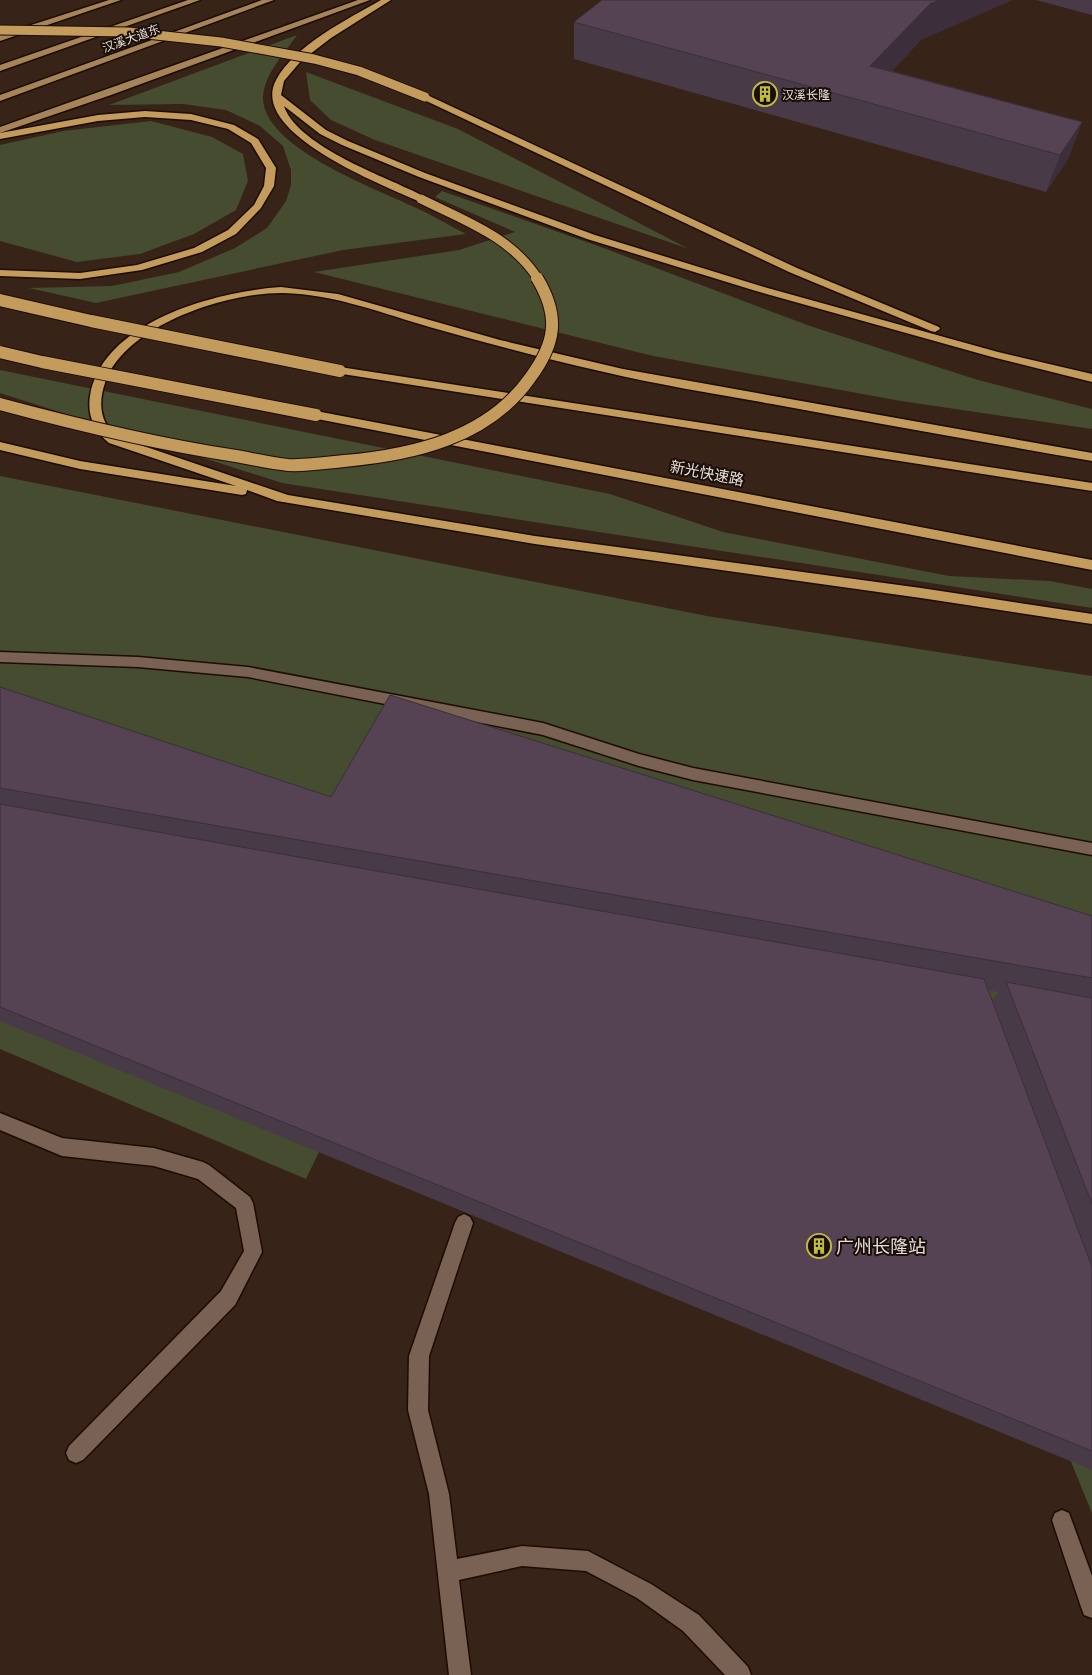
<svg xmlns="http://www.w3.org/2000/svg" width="1092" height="1675" font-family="Poppins,'Noto Sans SC',sans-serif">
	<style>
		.green { fill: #454c30 }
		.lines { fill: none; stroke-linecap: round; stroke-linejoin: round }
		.minor-casing { stroke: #1e0c03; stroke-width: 3 }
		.major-casing { stroke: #1e0c03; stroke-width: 3 }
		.highway-casing { stroke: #1e0c03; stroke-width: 3 }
		.minor { fill: #796154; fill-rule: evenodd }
		.major { fill: #a58459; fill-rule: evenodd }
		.highway { fill: #c29b5d; fill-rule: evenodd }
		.highway-bridge-far1-casing { stroke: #1e0c03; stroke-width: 11; stroke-linecap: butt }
		.highway-bridge-casing { stroke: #1e0c03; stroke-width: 14; stroke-linecap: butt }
		.highway-bridge-far1 { stroke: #c29b5d; stroke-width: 9 }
		.highway-bridge { stroke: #c29b5d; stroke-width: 12 }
		.wall { fill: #493a48; fill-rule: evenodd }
		.shaded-wall { fill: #3c2f3b }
		.building { fill: #554354; stroke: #3c2f3b }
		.labels { text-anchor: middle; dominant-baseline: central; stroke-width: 4; stroke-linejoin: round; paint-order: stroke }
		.far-street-label { font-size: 12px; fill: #eddfd7; stroke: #180f0a }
		.far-poi-label { font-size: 12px; fill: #eddfd7; stroke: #180f0a; text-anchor: start }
		.street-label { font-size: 15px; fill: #eddfd7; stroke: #180f0a }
		.near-poi-label { font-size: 18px; fill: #eddfd7; stroke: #180f0a; text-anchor: start }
	</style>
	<rect width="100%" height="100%" fill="#372317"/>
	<!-- green -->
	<path class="green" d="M297 35C285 53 263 75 263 98 263 147 374 188 412 206 431 214 448 225 466 234L343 250 96 303 29 288 112 286 179 272 235 248 267 228 286 201 291 185V170L283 146 260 126 226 110 183 104 109 105Z
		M306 72 458 129 689 249 375 140 331 120 310 100Z
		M151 121 212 137 243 154 248 181 236 210 194 234 140 254 77 262 0 241V145L63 131Z
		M442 191 598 246 810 326 978 380 1092 409V429L901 401 653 356 314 272 459 250 515 232 435 197Z
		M0 370 610 494 723 532 949 576 1050 581 1092 589V608L282 483 0 393Z
		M0 476 707 616 1092 676V1513L965 1204 391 1001 306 1179 0 1049Z"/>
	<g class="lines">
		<defs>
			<path id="minor" d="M0 652 138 657 248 667 543 723 639 754 693 768 1092 843V855L693 780 639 766 543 735 248 677 138 667 0 662Z
				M0 1113 62 1138 154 1148 203 1162 209 1165 250 1197 253 1203 262 1252 235 1305 83 1460 76 1463 69 1460 66 1453 69 1446 221 1291 244 1251 236 1208 198 1179 154 1166 62 1156 0 1130Z
				M464 1214 470 1217 473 1223 429 1356 428 1410 449 1494 457 1559 522 1546 588 1551 651 1584 699 1615 748 1667 751 1675H725L683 1631 637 1598 586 1571 522 1566 459 1580 471 1675H449L429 1494 408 1410 409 1356 455 1223 458 1217Z
				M1062 1510 1069 1513 1092 1576V1618L1084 1615 1081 1607 1052 1520 1055 1513Z"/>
			<path id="major" d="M109 0H121L0 41V35Z
				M188 0H200L0 71V65Z
				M262 0H274L0 101V95Z
				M358 0H370L111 95 0 133V127Z"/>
			<path id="highway" d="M381 0H391L331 38 301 61 284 81 281 95 326 130 348 141 425 173 595 235 764 287 998 352 1092 374V382L992 357 756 291 587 239 419 177 342 145 320 134 284 106C295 140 364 169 396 183 405 188 419 192 426 199L421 202 418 201C383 185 248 133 276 80 295 45 348 19 381 0Z
				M425 94 797 268 939 327 940 329 935 332 931 331 789 272 422 99 421 97Z
				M145 111 191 114 234 125 258 139 276 168 274 186 261 208 236 234 202 252 142 270 80 279 0 276V270L80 273 137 265 194 248 228 230 254 205 264 186 266 168 251 143 228 129 191 120 145 117 98 121 0 139V133L98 115Z
				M281 287 338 294 500 340 623 369 1092 453V461C985 442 878 424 772 404 716 394 659 385 604 372 547 359 490 344 433 328 384 314 335 294 283 293 228 292 124 325 105 383 98 403 100 423 117 437L288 495 535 536 921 588 1092 614V624L921 598 535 544 277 501 247 490 246 494 242 495 80 469 0 450V442L80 461 236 486 109 443C94 431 87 415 90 396 102 321 218 291 281 287Z
				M340 367 1092 483V491L336 373 334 371Z
				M316 411 1092 560V570L312 418 310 415Z"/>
		</defs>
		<!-- minor casing -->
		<use href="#minor" class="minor-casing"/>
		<!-- major casing -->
		<use href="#major" class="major-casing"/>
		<!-- highway casing -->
		<use href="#highway" class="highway-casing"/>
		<!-- minor -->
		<use href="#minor" class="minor"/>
		<!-- major -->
		<use href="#major" class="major"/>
		<!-- highway -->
		<use href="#highway" class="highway"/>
		<defs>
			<path id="highway-bridge-far1" d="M0 30 128 32 221 42 314 59 359 71 425 97
				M421 199C463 220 512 237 538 279"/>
			<path id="highway-bridge" d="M0 300 91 321 340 371
				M0 352 42 362 316 415
				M0 404C78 425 156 444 236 456 253 459 270 463 288 465 306 466 326 463 344 461 413 455 488 438 530 378 556 343 560 316 537 278"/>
		</defs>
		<!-- highway-bridge-far1 casing -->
		<use href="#highway-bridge-far1" class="highway-bridge-far1-casing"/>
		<!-- highway-bridge casing -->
		<use href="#highway-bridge" class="highway-bridge-casing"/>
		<!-- highway-bridge-far1 -->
		<use href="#highway-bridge-far1" class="highway-bridge-far1"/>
		<!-- highway-bridge -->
		<use href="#highway-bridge" class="highway-bridge"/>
	</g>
	<!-- wall -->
	<path class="wall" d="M1036 0H1092V15Z
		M574 22 921 40 892 71 1082 122 1068 159 1046 192 574 59Z
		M0 687 331 797 1092 916V1470L0 1021ZM988 990 999 992 992 1000Z"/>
	<!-- shaded-wall -->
	<path class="shaded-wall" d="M939 0H1013L921 40 864 101 870 66 930 4Z
		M1082 122 1068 159 1046 192 1060 155Z"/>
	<!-- building -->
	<path class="building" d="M602 0H939L930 4 870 66 1082 122 1060 155 574 22Z
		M0 687 331 797 390 695 1092 916V978L0 788Z
		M0 804 984 979 1092 1267V1451L0 1007Z
		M1006 982 1092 998V1204Z"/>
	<!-- icons -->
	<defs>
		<symbol id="building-ring" viewBox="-11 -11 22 22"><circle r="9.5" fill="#180f0a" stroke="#c3bd3e" stroke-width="1.5"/><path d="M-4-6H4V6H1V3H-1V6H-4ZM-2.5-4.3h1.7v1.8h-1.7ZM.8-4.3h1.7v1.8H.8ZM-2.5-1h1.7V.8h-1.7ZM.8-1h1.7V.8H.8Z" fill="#c3bd3e"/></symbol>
	</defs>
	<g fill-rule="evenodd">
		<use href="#building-ring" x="751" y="80" width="28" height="28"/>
		<use href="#building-ring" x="805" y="1232" width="28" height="28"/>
	</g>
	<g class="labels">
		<!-- far-street labels -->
		<g class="far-street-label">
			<text transform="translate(131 38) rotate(-20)">汉溪大道东</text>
		</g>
		<!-- far-poi labels -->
		<g class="far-poi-label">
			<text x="782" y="94">汉溪长隆</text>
		</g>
		<!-- street labels -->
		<g class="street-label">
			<text transform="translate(707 473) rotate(11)">新光快速路</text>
		</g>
		<!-- near-poi labels -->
		<g class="near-poi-label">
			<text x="836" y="1246">广州长隆站</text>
		</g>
	</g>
</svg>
